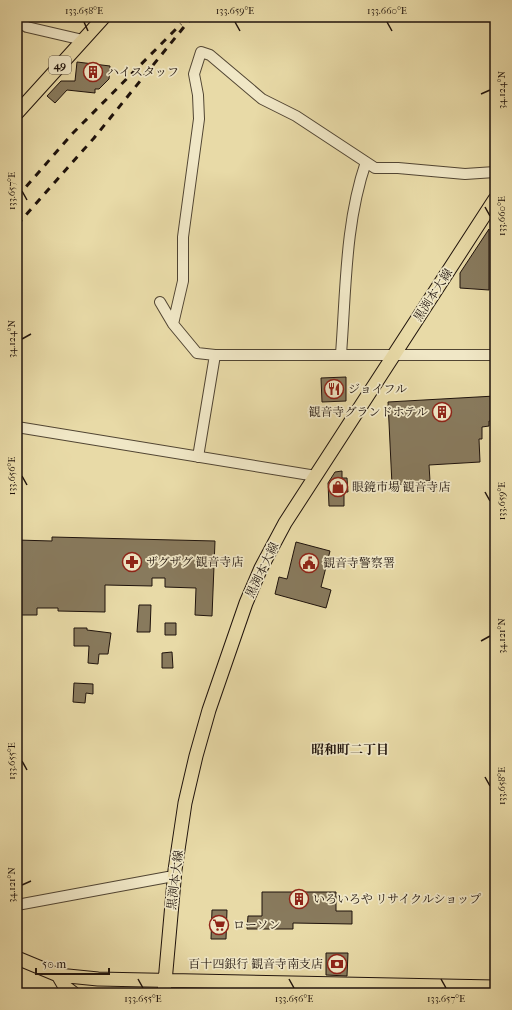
<svg xmlns="http://www.w3.org/2000/svg" width="512" height="1010" font-family="'IM FELL French Canon','Noto Serif JP',serif">
	<style>
		.building { fill: #887a5d; stroke: #1f130c }
		.lines { fill: none; stroke-linecap: round; stroke-linejoin: round }
		.minor-casing { stroke: #514533; stroke-width: 12 }
		.major-casing { stroke: #1f130c; stroke-width: 15 }
		.minor { stroke: #f0e7c6; stroke-width: 10 }
		.major { stroke: #e8daa7; stroke-width: 13 }
		.rail { stroke: #1f130c; stroke-width: 3; stroke-dasharray: 7 7; stroke-linecap: butt }
		.ticks { fill: none; stroke: #1f130c; stroke-width: 1.5 }
		.labels { text-anchor: middle; dominant-baseline: central; stroke-width: 3.5; stroke-linejoin: round; paint-order: stroke }
		.shield { fill: #f0e7c6; stroke: #5e5344; stroke-width: 1 }
		.shield-label { font-size: 11px; font-weight: bold; fill: #1f130c }
		.poi-label { font-size: 12px; fill: #1f130c; stroke: #f0e7c6; text-anchor: start }
		.street-label { font-size: 12px; fill: #1f130c; stroke: #f0e7c6 }
		.neighbourhood-label { font-size: 13px; font-weight: bold; fill: #1f130c; stroke: #f0e7c6 }
		.neatline { fill: none; stroke: #1f130c; stroke-width: 1.5 }
		.ticks-label { font-size: 10px; text-anchor: middle; fill: #1f130c }
	</style>
	<rect width="100%" height="100%" fill="#e8daa7"/>
	<filter id="stains"><feTurbulence type="fractalNoise" baseFrequency=".005" numOctaves="4"/><feColorMatrix values="0 0 0 0 .2 0 0 0 0 .09 0 0 0 0 .02 0 0 0 .5 -.17"/></filter>
	<radialGradient id="worn" r=".72"><stop offset=".6" stop-color="#630" stop-opacity="0"/><stop offset="1" stop-color="#630" stop-opacity=".3"/></radialGradient>
	<!-- building -->
	<path class="building" d="M77 62 110 66 109 79 99 89H95V93L67 90 55 103 47 96 61 81H75Z
		M489 229V290L460 288V273Z
		M346 377V401L322 402 321 378Z
		M495 396V421H489V426L482 427V439H479L480 462 429 465 430 481H425V483L392 485 388 402Z
		M342 471V478H347L348 492H344V506H329L328 483 335 472Z
		M52 537 215 541 212 616 195 615 196 588 165 587V578H152V586L105 585V612L58 611V608H37V615H17V540L52 541Z
		M296 542 330 551 321 587 331 590 326 608 275 594 279 577 287 579Z
		M139 605H151L150 632H137Z
		M165 623H176V635H165Z
		M74 628H87V630L111 633 108 654H99L98 664 88 663 89 646H74Z
		M172 652 173 668H162V653Z
		M74 683 93 684V694L86 693 85 703 73 702Z
		M262 892H336V911H352V924L293 923V929H247L248 916H262Z
		M212 910H227L226 939H211Z
		M326 953H348L347 976 326 975Z"/>
	<g class="lines">
		<defs>
			<path id="minor" d="M17 21 27 27 83 40
				M160 302 173 324 197 353 215 355
				M173 324 183 281V237L199 119 198 95 194 74 201 52 210 55 262 99 296 116 375 168H398L465 174 495 172
				M341 354C346 290 345 223 366 162
				M17 427 316 476
				M198 457 215 355H495
				M17 905 168 877"/>
			<path id="major" d="M17 113 104 17
				M17 958 58 975 98 979 495 987
				M58 975 65 987 73 993
				M164 993 175 870 185 803 196 756 209 710 246 603 261 568 285 523 495 199"/>
		</defs>
		<!-- minor casing -->
		<use href="#minor" class="minor-casing"/>
		<!-- major casing -->
		<use href="#major" class="major-casing"/>
		<!-- minor -->
		<use href="#minor" class="minor"/>
		<!-- major -->
		<use href="#major" class="major"/>
		<!-- rail -->
		<path class="rail" d="M17 197 73 133 181 24
			M17 225 94 138 192 17"/>
	</g>
	<!-- ticks -->
	<path class="ticks" d="M84 22 88 31M235 22 240 31M387 22 392 31M481 94 490 90M22 191 27 200M485 207 490 216M22 339 31 334M22 476 27 485M485 492 490 501M481 641 490 636M22 761 27 770M485 777 490 786M22 885 31 881M138 979 143 988M289 979 294 988M441 979 446 988"/>
	<!-- icons -->
	<defs>
		<symbol id="building-ring" viewBox="-11 -11 22 22"><circle r="9.5" fill="#f0e7c6" stroke="#8f2418" stroke-width="1.5"/><path d="M-4-6H4V6H1V3H-1V6H-4ZM-2.5-4.3h1.7v1.8h-1.7ZM.8-4.3h1.7v1.8H.8ZM-2.5-1h1.7V.8h-1.7ZM.8-1h1.7V.8H.8Z" fill="#8f2418"/></symbol>
		<symbol id="restaurant-ring" viewBox="-11 -11 22 22"><circle r="9.5" fill="#f0e7c6" stroke="#8f2418" stroke-width="1.5"/><path d="M-5-6h1v4h1v-4h1v4h1v-4h1v5L-1.5 .5V6h-2V.5L-5-1ZM5-6V6H3V1.5H1.5Q1.5-4 5-6Z" fill="#8f2418"/></symbol>
		<symbol id="shop-ring" viewBox="-11 -11 22 22"><circle r="9.5" fill="#f0e7c6" stroke="#8f2418" stroke-width="1.5"/><path d="M-5-2.5h2.3a2.7 3.5 0 0 1 5.4 0H5L5.5 6h-11ZM-1.5-2.5h3a1.5 2.3 0 0 0-3 0Z" fill="#8f2418"/></symbol>
		<symbol id="pharmacy-ring" viewBox="-11 -11 22 22"><circle r="9.5" fill="#f0e7c6" stroke="#8f2418" stroke-width="1.5"/><path d="M-2-6h4v4h4v4h-4v4h-4v-4h-4v-4h4Z" fill="#8f2418"/></symbol>
		<symbol id="civic-ring" viewBox="-11 -11 22 22"><circle r="9.5" fill="#f0e7c6" stroke="#8f2418" stroke-width="1.5"/><path d="M-.6-6.5H3V-4.5H.6V-3L4-1V1h2V6H-6V1h2V-1L-.6-3ZM-1.2 2.5V6h2.4V2.5Z" fill="#8f2418"/></symbol>
		<symbol id="supermarket-ring" viewBox="-11 -11 22 22"><circle r="9.5" fill="#f0e7c6" stroke="#8f2418" stroke-width="1.5"/><path d="M-6-5.5h2.5l.6 2H6L4.5 2H-2.5L-4.4-4H-6ZM-1.5 3.2a1.3 1.3 0 1 0 .1 0ZM3 3.2a1.3 1.3 0 1 0 .1 0Z" fill="#8f2418"/></symbol>
		<symbol id="bank-ring" viewBox="-11 -11 22 22"><circle r="9.5" fill="#f0e7c6" stroke="#8f2418" stroke-width="1.5"/><path d="M-6-4H6V4H-6ZM0-2.3a2.3 2.3 0 1 0 0 4.6a2.3 2.3 0 1 0 0-4.6Z" fill="#8f2418"/></symbol>
	</defs>
	<g fill-rule="evenodd">
		<use href="#building-ring" x="82" y="61" width="22" height="22"/>
		<use href="#restaurant-ring" x="323" y="378" width="22" height="22"/>
		<use href="#building-ring" x="431" y="401" width="22" height="22"/>
		<use href="#shop-ring" x="327" y="476" width="22" height="22"/>
		<use href="#pharmacy-ring" x="121" y="551" width="22" height="22"/>
		<use href="#civic-ring" x="298" y="552" width="22" height="22"/>
		<use href="#building-ring" x="288" y="888" width="22" height="22"/>
		<use href="#supermarket-ring" x="208" y="914" width="22" height="22"/>
		<use href="#bank-ring" x="326" y="953" width="22" height="22"/>
	</g>
	<g class="labels">
		<!-- shield labels -->
		<rect class="shield" x="49" y="56" width="22" height="18" rx="3"/>
		<g class="shield-label">
			<text x="60" y="65">49</text>
		</g>
		<!-- poi labels -->
		<g class="poi-label">
			<text x="107" y="72">ハイスタッフ</text>
			<text x="348" y="389">ジョイフル</text>
			<text x="428" y="412" text-anchor="end">観音寺グランドホテル</text>
			<text x="352" y="487">眼鏡市場 観音寺店</text>
			<text x="146" y="562">ザグザグ 観音寺店</text>
			<text x="323" y="563">観音寺警察署</text>
			<text x="313" y="899">いろいろや リサイクルショップ</text>
			<text x="233" y="925">ローソン</text>
			<text x="323" y="964" text-anchor="end">百十四銀行 観音寺南支店</text>
		</g>
		<!-- street labels -->
		<g class="street-label">
			<text transform="translate(433 295) rotate(-57)">黒渕本大線</text>
			<text transform="translate(262 570) rotate(-64)">黒渕本大線</text>
			<text transform="translate(175 880) rotate(-83)">黒渕本大線</text>
		</g>
		<!-- neighbourhood labels -->
		<g class="neighbourhood-label">
			<text x="350" y="749">昭和町二丁目</text>
		</g>
	</g>
	<!-- margin -->
	<rect width="512" height="1010" fill="none" stroke="#e8daa7" stroke-width="44"/>
	<!-- scale -->
	<path d="M36 968v6h73v-6" fill="none" stroke="#1f130c" stroke-width="2"/>
	<text x="42" y="968" font-size="12" fill="#1f130c" stroke="#f0e7c6" stroke-width="3" paint-order="stroke">50 m</text>
	<rect x="22" y="22" width="468" height="966" class="neatline"/>
	<g class="ticks-label">
		<text x="84" y="14">133.658°E</text>
		<text x="235" y="14">133.659°E</text>
		<text x="387" y="14">133.660°E</text>
		<text transform="translate(501 90) rotate(-90)" y="4">34.124°N</text>
		<text transform="translate(11 191) rotate(-90)" y="4">133.657°E</text>
		<text transform="translate(501 216) rotate(-90)" y="4">133.660°E</text>
		<text transform="translate(11 339) rotate(-90)" y="4">34.124°N</text>
		<text transform="translate(11 476) rotate(-90)" y="4">133.656°E</text>
		<text transform="translate(501 501) rotate(-90)" y="4">133.659°E</text>
		<text transform="translate(501 636) rotate(-90)" y="4">34.121°N</text>
		<text transform="translate(11 761) rotate(-90)" y="4">133.655°E</text>
		<text transform="translate(501 786) rotate(-90)" y="4">133.658°E</text>
		<text transform="translate(11 885) rotate(-90)" y="4">34.121°N</text>
		<text x="143" y="1002">133.655°E</text>
		<text x="294" y="1002">133.656°E</text>
		<text x="446" y="1002">133.657°E</text>
	</g>
	<rect width="100%" height="100%" filter="url(#stains)"/>
	<rect width="100%" height="100%" fill="url(#worn)"/>
</svg>
